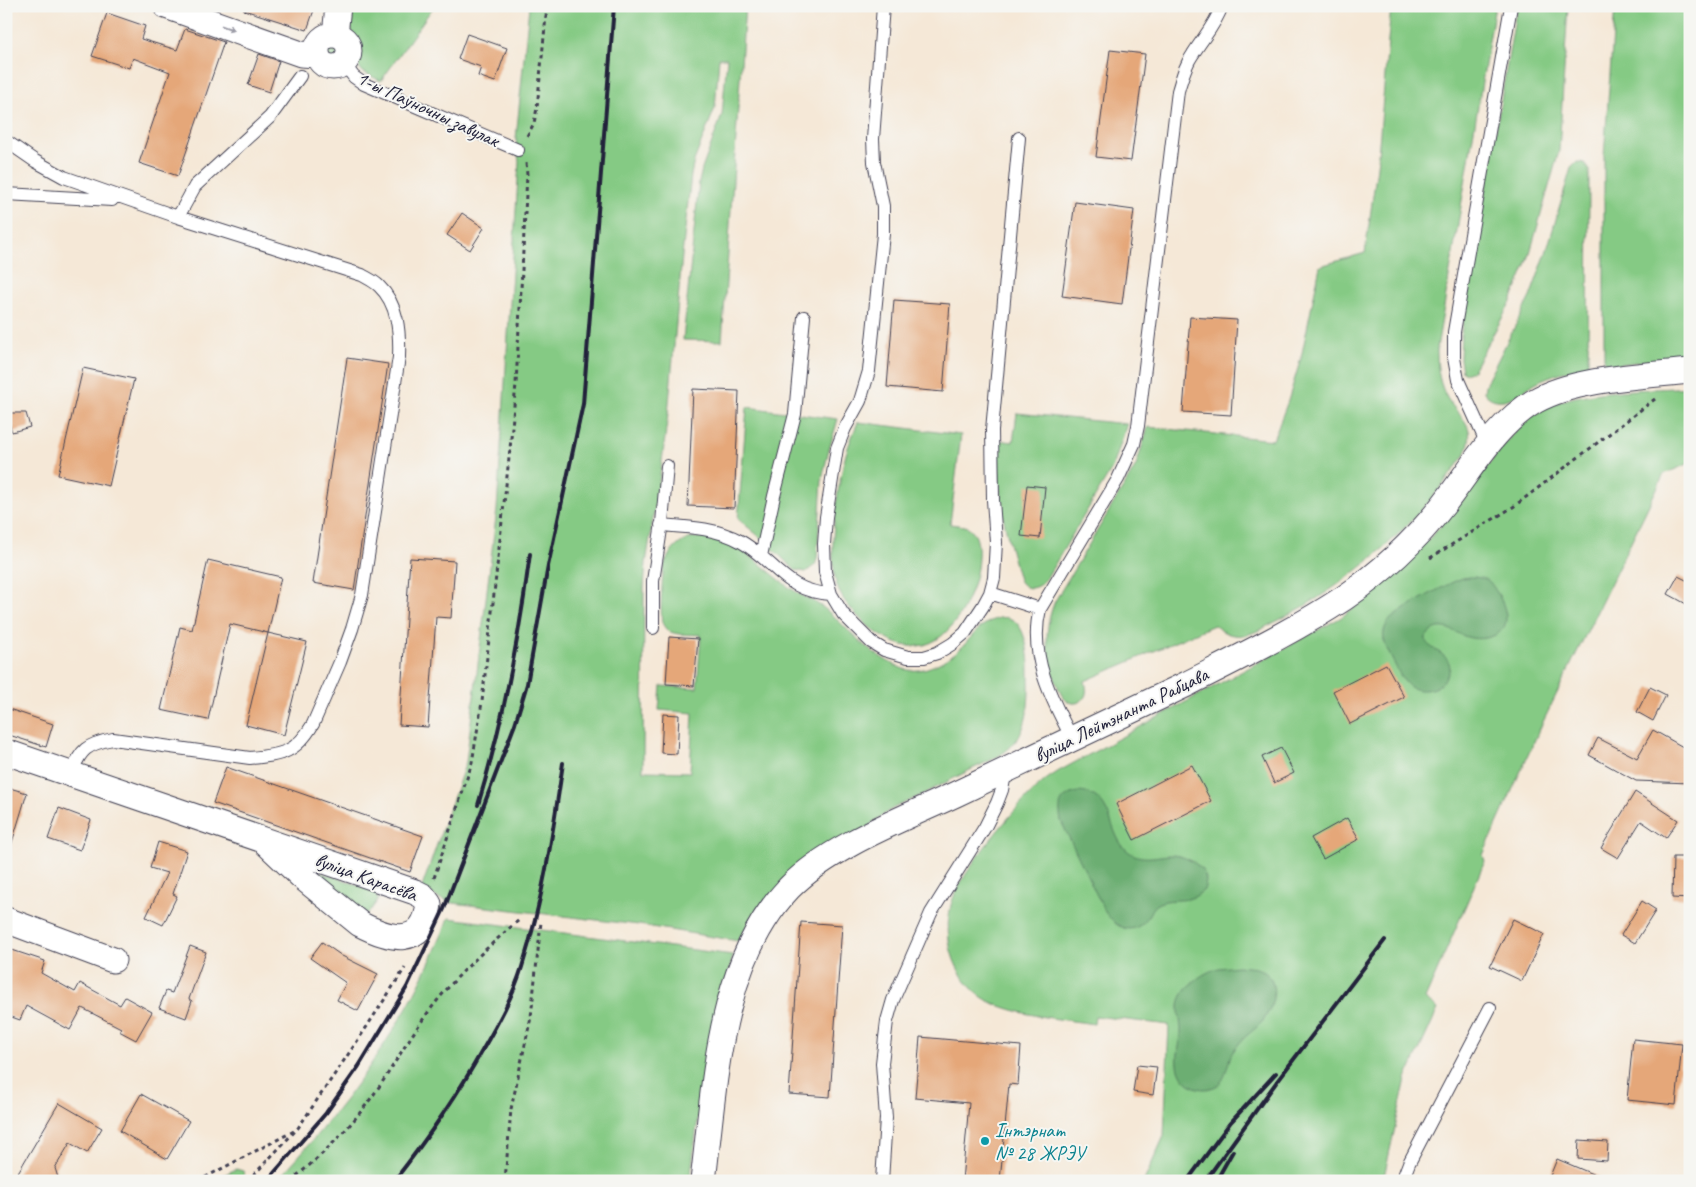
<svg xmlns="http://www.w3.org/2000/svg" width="1696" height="1187" font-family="Caveat,sans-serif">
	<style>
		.green { fill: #85ca84; stroke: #547660 }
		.forest { fill: #6cae72; stroke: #476856 }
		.building { fill: #e5a779 }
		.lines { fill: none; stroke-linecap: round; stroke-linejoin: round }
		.service-casing { stroke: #424052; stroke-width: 14 }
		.minor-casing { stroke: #424052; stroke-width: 27 }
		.path { stroke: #424052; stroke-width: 3; stroke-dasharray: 4 4; stroke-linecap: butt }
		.service { stroke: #fff; stroke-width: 12 }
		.minor { stroke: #fff; stroke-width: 25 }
		.rail { stroke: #22223b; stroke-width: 4 }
		.oneway { fill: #9c9ca7 }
		.culture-dot { fill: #0f9aa8; stroke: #f6f6f2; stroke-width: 2 }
		.labels { text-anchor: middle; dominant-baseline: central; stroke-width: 4; stroke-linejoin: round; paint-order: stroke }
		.street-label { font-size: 20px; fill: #22223b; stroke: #f6f6f2 }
		.culture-label { font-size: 20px; fill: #0d838f; stroke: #f6f6f2; text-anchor: start }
	</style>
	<rect width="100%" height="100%" fill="#f6f6f2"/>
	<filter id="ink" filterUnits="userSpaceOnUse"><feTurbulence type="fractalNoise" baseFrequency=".02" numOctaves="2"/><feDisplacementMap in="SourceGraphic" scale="10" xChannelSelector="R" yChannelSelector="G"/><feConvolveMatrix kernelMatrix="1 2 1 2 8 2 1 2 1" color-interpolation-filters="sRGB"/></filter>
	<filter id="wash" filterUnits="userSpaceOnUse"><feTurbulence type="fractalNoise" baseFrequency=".0096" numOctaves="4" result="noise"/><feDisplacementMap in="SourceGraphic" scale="20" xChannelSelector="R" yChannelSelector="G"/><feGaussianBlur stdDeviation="1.12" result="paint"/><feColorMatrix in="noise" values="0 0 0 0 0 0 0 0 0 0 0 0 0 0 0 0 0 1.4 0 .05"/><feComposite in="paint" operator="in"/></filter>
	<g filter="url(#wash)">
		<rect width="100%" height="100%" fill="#f5e8d7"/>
		<!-- green -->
		<path class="green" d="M349 6H434L381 81 363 72 359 67 356 45 349 23Z
			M529 6H745L722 341 683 340 699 182 702 169 722 115 727 58H719L715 108 694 161 691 175 682 256 668 414 661 469 646 563 644 587 643 771 690 772 693 713 659 710 661 686 697 688 701 635C691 634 675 636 667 630 665 628 663 625 662 622 660 612 662 573 665 563 670 551 680 540 693 538 733 532 761 567 790 588 801 596 813 600 824 608 851 631 866 652 901 668 920 676 944 662 959 650 968 642 975 630 987 623 1021 603 1028 642 1029 667 1029 690 1031 723 1015 742 1005 755 989 761 974 768 955 778 936 787 917 797 907 802 896 806 887 812 871 823 856 837 841 849 811 874 780 898 749 923L738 941 639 925 453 903 438 898 422 887 466 762 497 509 519 162 516 139Z
			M1391 6H1495L1437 348C1437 364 1438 379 1445 394 1457 418 1478 421 1466 453 1451 474 1434 497 1416 516 1376 559 1329 595 1277 621 1267 626 1256 633 1245 635 1233 637 1223 633 1214 625L1085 681C1087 690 1088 696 1080 702 1071 705 1066 702 1061 694 1047 662 1041 635 1055 601L1136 466 1148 427 1273 440 1288 401 1301 358 1320 266 1365 253 1377 167Z
			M1517 6H1568L1559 151 1528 260 1510 304 1473 370C1469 373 1466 374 1462 371L1460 359 1461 334Z
			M1615 6H1690V352L1689 356 1604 366V156Z
			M327 40 342 43C351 55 338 69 325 61L321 46Z
			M1577 162 1585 163 1589 170 1588 367C1570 370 1552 374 1535 383 1527 388 1518 397 1508 399 1499 402 1489 400 1484 392L1485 385 1530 297 1546 253 1571 168Z
			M1690 387V463L1664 474 1542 724 1483 855 1485 861 1425 999 1438 1009 1406 1079 1383 1181H1144L1164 1136 1169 1025 1095 1016 1094 1024C1063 1019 1003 1015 978 994 952 972 943 937 951 905 959 873 1016 806 1041 784 1046 779 1053 775 1059 771L1340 618C1383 588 1420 550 1454 511 1487 473 1510 419 1561 401 1597 389 1651 390 1690 387Z
			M747 407 838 419 828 453 822 480 817 559 815 565 806 572 795 570 761 538 738 519Z
			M1017 413 1127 424 1113 467 1046 579C1038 588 1027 593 1019 580L1010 547 1002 512 999 475 998 440 1013 442Z
			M858 422 961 435 950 524C955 525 960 525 965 526 978 530 979 547 978 558 977 589 954 643 918 646 899 648 881 637 867 625 855 614 842 601 837 586 827 552 837 488 846 454 849 443 854 432 858 422Z
			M311 869 376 891 378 900 367 915Z
			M449 918 733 955 701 1094 690 1181H276C325 1129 371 1070 407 1007 423 979 436 948 449 918Z
			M236 1169 243 1171 245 1177 243 1181H211Z"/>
		<!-- forest -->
		<path class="forest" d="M1475 577C1478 578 1483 578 1486 579 1491 582 1494 588 1498 594 1508 611 1513 633 1486 638 1480 639 1473 639 1467 637 1456 634 1444 622 1432 631 1408 648 1460 650 1448 674 1444 681 1439 687 1431 689 1409 694 1403 681 1395 665 1391 657 1386 649 1384 640 1383 634 1384 628 1388 622 1395 612 1450 582 1463 578 1467 577 1471 577 1475 577Z
			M1078 792C1116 793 1106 836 1129 852 1142 861 1155 856 1170 855 1184 855 1203 864 1206 879 1206 882 1205 887 1204 890 1200 893 1196 897 1191 898 1180 902 1168 898 1157 904 1150 908 1149 918 1143 923 1128 936 1114 925 1105 912L1061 821C1058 803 1060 797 1078 792Z
			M1238 966C1244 967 1251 967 1256 968 1282 976 1275 1006 1262 1022 1255 1030 1244 1036 1238 1045 1235 1049 1231 1053 1230 1058 1227 1066 1226 1079 1218 1085 1204 1093 1190 1088 1182 1076 1174 1063 1179 1049 1181 1035 1182 1025 1178 1015 1179 1005 1181 988 1203 972 1219 968 1225 967 1232 967 1238 966Z"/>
		<g id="blocks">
			<!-- building -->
			<path class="building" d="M244 6H303L314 10 307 30 244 10Z
				M107 13 145 26 141 39 177 50 185 29 224 42 178 176 139 163 170 72 133 58 129 68 92 56Z
				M467 34 507 48 495 82 478 76 481 67 458 59Z
				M1110 50 1145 54 1131 161 1096 157Z
				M259 54 279 61 269 92 248 85Z
				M1075 202 1134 210 1122 304 1062 296Z
				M462 213 484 228 470 250 447 235Z
				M894 300 950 304 943 392 887 387Z
				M1190 317 1237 320 1231 415 1183 412Z
				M347 358 388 364 354 590 313 583Z
				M83 368 134 379 109 486 58 475Z
				M693 389 739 391 734 508 688 506Z
				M6 413H26L30 427 12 432Z
				M1027 485 1045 487 1040 538 1021 536Z
				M410 558 455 561 451 618 436 617 428 727 399 725Z
				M208 560 281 577 268 633 230 624 208 720 161 710 180 627 192 630Z
				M1678 576 1690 582V606L1668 594Z
				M268 633 307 642 284 735 246 725Z
				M669 637 698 639 694 686 666 684Z
				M1386 664 1404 697 1350 724 1333 691Z
				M1650 687 1666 695 1653 721 1637 712Z
				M6 708 53 724 46 747 6 734Z
				M663 714 679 715 677 754 661 753Z
				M1653 730 1690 751V783L1636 781 1589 755 1598 738 1637 758Z
				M1281 748 1294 773 1274 783 1262 757Z
				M1192 765 1211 801 1134 840 1116 804Z
				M226 767 423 836 410 872 213 803Z
				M6 787 27 793 10 849H6Z
				M1635 792 1678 820 1666 838 1641 821 1618 858 1601 848Z
				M59 808 91 820 80 850 48 839Z
				M1347 818 1359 839 1323 859 1311 838Z
				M158 842 187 851 173 894 177 896 163 925 146 917 167 873 150 868Z
				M1673 857H1690V899L1672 898Z
				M1642 901 1656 910 1635 943 1621 935Z
				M1513 919 1544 934 1522 981 1490 966Z
				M801 922 842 925 830 1097 789 1094Z
				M322 942 342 956 378 974 358 1011 337 1000 346 983 310 958Z
				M190 946 206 952 189 999 192 1001 186 1018 159 1008 166 991 172 993Z
				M6 948 45 961 41 973 75 992 80 983 120 1005 125 997 152 1012 136 1040 119 1031 121 1028 82 1008 70 1030 26 1006 20 1020 6 1015Z
				M920 1037 1021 1046 1018 1085 1009 1084 1000 1181H962L969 1103 915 1098Z
				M1633 1039 1682 1044 1676 1105 1627 1100Z
				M1137 1065 1157 1067 1153 1095 1133 1092Z
				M141 1094 189 1121 167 1159 120 1131Z
				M59 1103 102 1128 87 1153 70 1143 55 1168 59 1181H13Z
				M1579 1140 1608 1142 1607 1161 1578 1159Z
				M1557 1159 1609 1181H1548Z"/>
		</g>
	</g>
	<g filter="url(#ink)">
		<use href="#blocks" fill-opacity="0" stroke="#424052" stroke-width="1"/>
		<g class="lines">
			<defs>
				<path id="service" d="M883 6 873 139 874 162 883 206V234L869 371 860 401 845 428 837 448 826 517 824 544 825 572 831 594 843 614 871 642 884 650 908 657H924L937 653 952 644 965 633 983 606 990 593 994 578 996 542 993 500 992 430 1019 138
					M343 63 354 77 364 84 518 150
					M6 141 35 161 64 177 178 217
					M6 194 112 200
					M1487 444 1458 380 1454 358V332L1511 6
					M661 525C688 527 716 528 740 541 776 561 784 592 831 594
					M761 556 774 496 795 414 804 317
					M990 593 1040 609
					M653 628V581L662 523 667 466
					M1073 740C1052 701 1028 655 1040 609L1118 479 1134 444 1138 426 1178 91C1182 78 1185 65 1193 54 1204 36 1214 27 1222 6
					M71 775C80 749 87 744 113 739L250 758C282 755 296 753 313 724L340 662 352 629 362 595 399 357C400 332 398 304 379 286 374 281 367 278 362 275L178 217 195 186 270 117 300 76
					M882 1181 886 1118 882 1063 887 1021 893 1000 931 913 985 827 997 803 1002 790 1006 770
					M1402 1181 1409 1163 1490 1008"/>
				<path id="minor" d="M166 6 301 54 317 55
					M317 51a16 16 0 1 1 32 0a16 16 0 1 1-32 0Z
					M335 35 338 6
					M6 752 415 892 423 896 429 904C424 949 389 939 360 924L301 876 265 842
					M6 920 113 960
					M703 1181C715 1084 718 963 789 888 830 846 903 819 956 794 1033 757 1110 721 1187 684 1240 657 1294 631 1344 598 1382 572 1416 540 1444 504 1472 468 1495 425 1535 401 1575 378 1644 376 1690 371"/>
			</defs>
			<!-- service casing -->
			<use href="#service" class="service-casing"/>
			<!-- minor casing -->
			<use href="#minor" class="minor-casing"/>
			<!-- path -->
			<path class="path" d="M527 136 534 123 537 108 547 6
				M1430 558 1513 507 1655 399
				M434 878 472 763 482 702 510 449 516 384 527 175 526 163
				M198 1181 296 1130
				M248 1181 298 1128 362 1034 405 968
				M290 1181C328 1152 359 1118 385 1078 398 1058 410 1037 424 1018 451 980 484 950 519 920
				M505 1181 511 1109 531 1017 541 922"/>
			<!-- service -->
			<use href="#service" class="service"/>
			<!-- minor -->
			<use href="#minor" class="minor"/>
			<!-- rail -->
			<path class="rail" d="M478 805C503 722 519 640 530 554
				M267 1181 326 1113 359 1066 407 987 444 909 515 724 527 684 548 566 583 404 614 6
				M394 1181C427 1139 457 1096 483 1049 498 1023 513 996 522 967 543 900 553 832 563 763
				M1187 1181 1230 1123 1276 1073
				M1205 1181 1278 1080 1385 940
				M1216 1181 1233 1151"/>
		</g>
		<!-- one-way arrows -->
		<defs><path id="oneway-solid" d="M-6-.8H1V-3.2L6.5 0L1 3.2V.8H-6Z" transform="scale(1.25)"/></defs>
		<use class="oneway" href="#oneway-solid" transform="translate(228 28) rotate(19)"/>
	</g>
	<!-- markers -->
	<circle class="culture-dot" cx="985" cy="1141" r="5"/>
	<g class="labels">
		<!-- street labels -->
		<g class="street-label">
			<text transform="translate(428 109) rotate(25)">1-ы Паўночны завулак</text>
			<text transform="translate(1121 715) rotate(-26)">вуліца Лейтэнанта Рабцава</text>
			<text transform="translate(366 877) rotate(20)">вуліца Карасёва</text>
		</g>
		<!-- culture labels -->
		<g class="culture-label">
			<text x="995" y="1130">Інтэрнат<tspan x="995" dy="23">№ 28 ЖРЭУ</tspan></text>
		</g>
	</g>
	<!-- margin -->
	<rect width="1696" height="1187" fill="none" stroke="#f6f6f2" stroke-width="25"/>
</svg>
